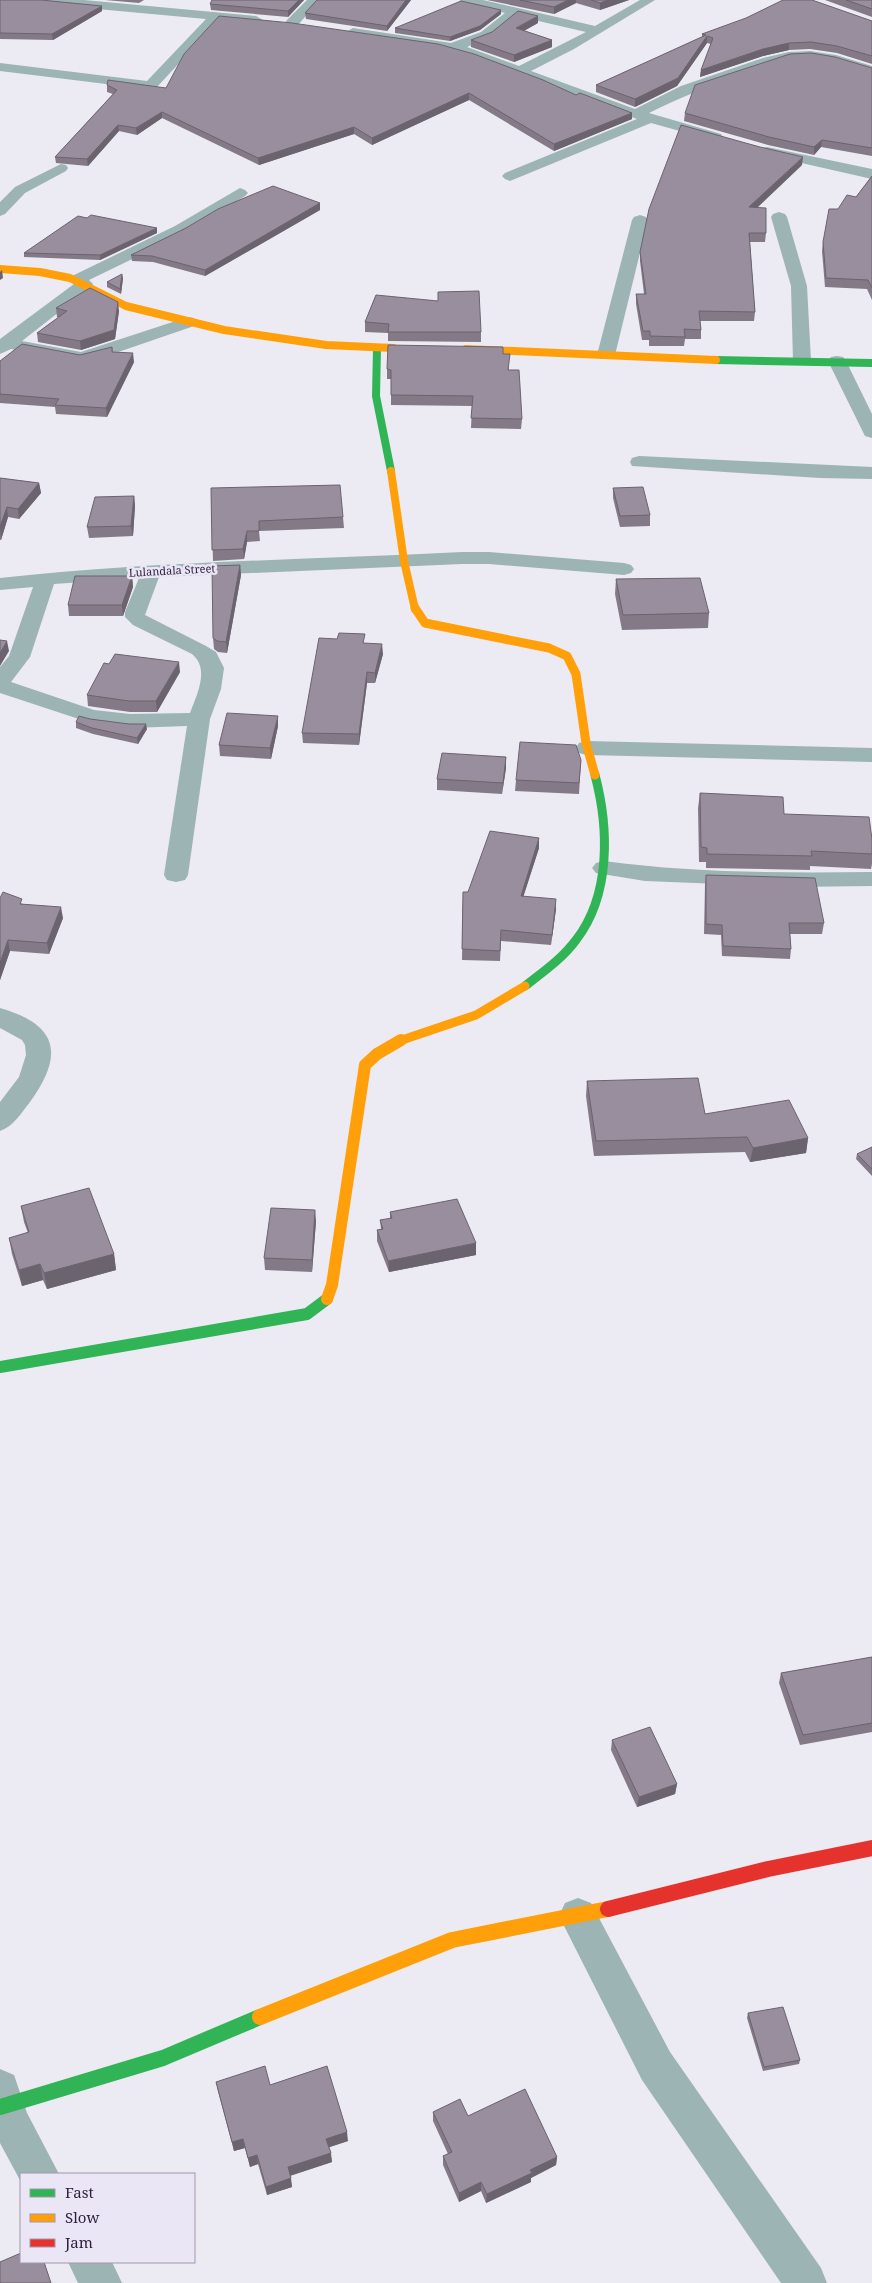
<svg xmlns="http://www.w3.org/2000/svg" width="872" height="2283" font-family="'Noto Serif',serif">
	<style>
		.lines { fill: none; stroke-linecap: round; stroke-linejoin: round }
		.street { fill: #9cb4b3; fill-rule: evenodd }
		.fast-far3 { stroke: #30b455; stroke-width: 8 }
		.fast-far2 { stroke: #30b455; stroke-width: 9 }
		.fast-far1 { stroke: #30b455; stroke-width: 12 }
		.fast { stroke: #30b455; stroke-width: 16 }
		.slow-far3 { stroke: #ff9f0a; stroke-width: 8 }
		.slow-far2 { stroke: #ff9f0a; stroke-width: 9 }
		.slow-far1 { stroke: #ff9f0a; stroke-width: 12 }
		.slow { stroke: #ff9f0a; stroke-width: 16 }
		.jam { stroke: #e5322d; stroke-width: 16 }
		.wall { fill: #847a87 }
		.shaded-wall { fill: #6b636e }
		.building { fill: #998e9d; stroke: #6b636e }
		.labels { text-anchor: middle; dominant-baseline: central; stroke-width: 5; stroke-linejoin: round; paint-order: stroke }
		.far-street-label { font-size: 11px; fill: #2f223f; stroke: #ebe6f5 }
	</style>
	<rect width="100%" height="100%" fill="#eceaf2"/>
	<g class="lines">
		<!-- street -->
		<path class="street" d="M37 0H84L256 16 263 20 256 24 219 20 157 87 147 89 0 71V63L147 81 206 19 43 4Z
			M307 0H320L297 26H287L285 23 287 20Z
			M460 0H483L595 26 640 0H655L574 49 531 71 635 109 681 86 763 58 789 52 810 51 836 55 872 66V74C851 69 830 59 808 59 785 59 763 67 741 75 709 86 679 98 649 113L721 134 723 137 721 140 716 141 651 123 510 181 505 179 502 176 505 173 637 119 455 52 353 36 346 32 353 28 451 43 481 32 505 13 461 3ZM517 16 586 32 519 66 467 47 491 37Z
			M767 147 872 169V179L762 154 760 151 762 148Z
			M61 164 66 165 68 168 66 171 25 193 5 214 0 216V202L15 187Z
			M240 188 245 190 248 193 245 196 186 233 89 280 93 284 91 287 22 341 81 352 188 317 194 318 196 322 194 326 98 359 81 362 11 349 0 354V339L74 284 68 280 70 277 175 226Z
			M779 212 785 214 787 217 807 286 811 361 808 365H796L793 361 791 286 771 217 773 214Z
			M640 215 646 217 648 220 615 355 612 359H600L597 355 632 220 634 217Z
			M837 356 843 357 846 361 872 414V438L865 436 863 432 828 361 831 357Z
			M639 456 872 467V479L820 478 632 466 630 462 632 458Z
			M462 552H489L624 563 631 565 634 569 631 573 624 575 489 564H462L159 577 145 615 206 646 216 652 224 668 221 689 210 719 188 875 185 880 176 882 167 880 164 875 187 726 130 728 91 723 0 693V667L9 656 33 587 0 590V578C153 561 308 560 462 552ZM139 578 125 612V617L133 625 192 654C210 669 197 694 190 713L130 714 94 710 11 682 30 657 54 584Z
			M587 741 872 748V762L587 755 579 753 576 748 579 743Z
			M604 861C692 873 783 873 872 872V886L792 887 645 881 596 873 592 868 596 863Z
			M0 1008C59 1025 64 1055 30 1102 21 1113 14 1126 0 1131V1102L19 1077 26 1055 25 1045 22 1040 0 1028Z
			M578 1898 591 1903 670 2052 821 2268 827 2283H781L642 2080 559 1916 565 1903Z
			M0 2069 14 2075 27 2113 59 2174H21V2182L0 2143Z
			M68 2262H112L122 2283H78Z"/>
		<!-- fast-far3 -->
		<path class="fast-far3" d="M377 348 376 396 391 471
			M716 360 872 363"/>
		<!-- fast-far2 -->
		<path class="fast-far2" d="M525 986C543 972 562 959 576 940 611 895 609 828 595 775"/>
		<!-- fast-far1 -->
		<path class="fast-far1" d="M0 1367 307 1314 327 1299"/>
		<!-- fast -->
		<path class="fast" d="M0 2107 163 2058 260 2017"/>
		<!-- slow-far3 -->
		<path class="slow-far3" d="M0 269 40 272 70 278 126 306 224 330 326 345 393 348
			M466 349 716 360
			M391 471 404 561 415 609"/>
		<!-- slow-far2 -->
		<path class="slow-far2" d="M415 608 425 623 549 648 567 656 576 674 586 743 595 775
			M399 1041 476 1015 525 986"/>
		<!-- slow-far1 -->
		<path class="slow-far1" d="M327 1299 332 1285 365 1065 377 1054 401 1040"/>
		<!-- slow -->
		<path class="slow" d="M260 2017 452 1940 608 1909"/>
		<!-- jam -->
		<path class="jam" d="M608 1909 768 1869 872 1848"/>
	</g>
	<!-- wall -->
	<path class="wall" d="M0 0 42 1 102 6V11L53 40 0 39Z
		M105 0H144L139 3Z
		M304 0 288 17 211 10 210 4Z
		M317 0H411L387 31 306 19 305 13Z
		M487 0H629L600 10 576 3 554 14Z
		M825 0H872V17Z
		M501 14 480 30 450 41 395 33V28Z
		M872 21V64L837 53 810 49 789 50 763 56 700 77 701 70 711 44 707 43 677 86 635 107 596 92V85L702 37V34Z
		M538 23 524 31 552 40V47L514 62 471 47V40Z
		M872 68V156L821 147 814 155 768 145 684 121 685 113Z
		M107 85 166 88 576 95 632 113V119L554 151 469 100 372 145 354 134 259 165 162 118 137 135 119 131 88 166 56 163 55 157 113 94 107 92Z
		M802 165 758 207 766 233 765 242H750L755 312 754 321H700L701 330V339H685L684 346H649V340H642L636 304V294H644L640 261V252Z
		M872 176V300L867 289 825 287 822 251 823 242 838 209 856 197Z
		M320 203V210L205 276 153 262 132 261 131 255Z
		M157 228V233L100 260 24 257V253Z
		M123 278 121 294 107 287V282Z
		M376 295 481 332V342L388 341V333L365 332V322Z
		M56 308 119 311 115 339 81 350 38 342 37 333 59 317H57Z
		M112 347 113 352 134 362 107 417 56 414 55 407 0 403V361L80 355Z
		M503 354 509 370 522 419 521 429 471 428 472 406 391 405V379H387V369Z
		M0 478 39 483 41 493 19 519 8 517 1 540H0Z
		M211 488 343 517 344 528 259 531 260 541 247 542 244 559 213 561Z
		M613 488 650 515V526L620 527 613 498Z
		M134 496 135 506 133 536 89 538 87 527Z
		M240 565 241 575 227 653 218 652 214 649 213 638Z
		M132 576 133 587 123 616H69L68 605Z
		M616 579 709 613 708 628 622 630 615 594Z
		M365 643 383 654 375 683H367L359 745 303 743 302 733Z
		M180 672 157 712H130L88 706 87 695Z
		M90 719 147 729 138 744 93 734 76 728V722Z
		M278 726 271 759 220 756 219 745Z
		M506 757V768L502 794 437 790V779Z
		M581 760 579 794 515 791 516 780Z
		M700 793 784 814 872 839V864L871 869 810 866V870L706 868V862H699L698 808Z
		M539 838V848L523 897 556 909 551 945 501 941 500 961 462 960 463 892H468Z
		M706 875 824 923 822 934H790L791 949 790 959 722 956 721 935 704 934 705 885Z
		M0 898 23 904 63 918 49 954 10 951 0 980Z
		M587 1081 705 1114 808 1138 806 1153 750 1162 745 1152 594 1156 586 1096Z
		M872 1147V1176L856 1159 857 1154Z
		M21 1206 114 1254 116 1270 47 1289 43 1280 22 1286 12 1254 9 1238 28 1233 24 1222Z
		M390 1212 476 1255 389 1272 377 1241V1230L381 1229 380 1220 390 1219Z
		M316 1221 312 1272 265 1270 264 1258Z
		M872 1657V1732L800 1745 779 1683 781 1673Z
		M612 1740 677 1784 675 1794 637 1807 611 1750Z
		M748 2013 800 2060 799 2064 763 2071 747 2018Z
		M216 2082 270 2085 348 2141 329 2147 332 2162 290 2176 292 2187 267 2195 258 2164 250 2167 245 2148 234 2151 218 2091Z
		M433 2112 468 2116 557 2157 556 2165 531 2178V2182L486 2203 481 2191 459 2202 443 2165V2156L448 2154 433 2121Z"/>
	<!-- shaded-wall -->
	<path class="shaded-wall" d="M299 0H304L288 17V11Z
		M406 0H411L387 31V26Z
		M568 0H576V3L554 14V7Z
		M608 0H629L600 10V3Z
		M102 6V11L53 40 52 34Z
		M501 10V14L480 30 450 41V37Z
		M538 16V23L516 35V28Z
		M707 36V43L677 86 635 107V99Z
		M552 40V47L514 62V55Z
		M789 43V50L763 56 700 77 701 70 763 49Z
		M469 93V100L372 145V138Z
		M162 112V118L137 135 136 128Z
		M632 113V119L554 151V144Z
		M118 125 119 131 88 166 87 159Z
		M354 127V134L259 165 258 158Z
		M822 140 821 147 814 155V147Z
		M803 157 802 165 748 216 749 207Z
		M320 203V210L205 276V270Z
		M157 228V233L100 260V255Z
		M2 270 3 278 0 280V272Z
		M122 274 123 278 121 294 120 289Z
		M118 302 119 311 115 339 81 350 80 341Z
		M133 353 134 362 107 417 106 408Z
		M39 483 41 493 19 519 18 509Z
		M134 496 135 506 133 536 131 526Z
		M7 507 8 517 1 540 0 527Z
		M247 531V542L244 559 243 549Z
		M240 565 241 575 227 653 226 642Z
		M132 576 133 587 123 616 122 605Z
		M7 641 9 651 0 666V653Z
		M382 644 383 654 375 683V673Z
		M179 662 180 672 157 712 156 701Z
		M367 672V683L359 745V734Z
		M278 716V726L271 759 270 748Z
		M146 724 147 729 138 744 137 738Z
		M506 757V768L502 794 503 783Z
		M539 838V848L520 907 521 896Z
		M556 899V909L551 945 552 935Z
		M61 907 63 918 49 954 47 943Z
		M8 940 10 951 0 980V963Z
		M808 1138 806 1153 750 1162 753 1148Z
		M315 1210 316 1221 312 1272V1260Z
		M476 1243V1255L389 1272 388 1261Z
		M114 1254 116 1270 47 1289 44 1273Z
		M40 1264 43 1280 22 1286 19 1270Z
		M677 1784 675 1794 637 1807 639 1797Z
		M347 2132 348 2141 327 2148 326 2139Z
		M243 2139 245 2148 234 2151 232 2142Z
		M331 2153 332 2162 289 2176 288 2167Z
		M257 2155 258 2164 250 2167 248 2158Z
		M557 2157 556 2165 531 2178V2182L486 2203 487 2194 530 2170Z
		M291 2178 292 2187 267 2195 266 2187Z
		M481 2182V2191L459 2202V2193Z"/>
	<!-- building -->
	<path class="building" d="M0 0H41L102 6 52 34 0 33Z
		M212 0H299L288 11 210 4Z
		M317 0H406L387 26 305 13Z
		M520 0H568L554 7Z
		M591 0H608L600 3Z
		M783 0H812L872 21V56L837 46 811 42 789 43 763 49 701 70 713 38 707 36 678 78 635 99 596 85 706 35 702 34 746 18Z
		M846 0H872V9Z
		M461 1 501 10 480 26 450 37 395 28Z
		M518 11 538 16 516 28 552 40 514 55 471 40 492 32Z
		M219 16 292 23 438 44 474 54 543 80 576 95 580 93 632 113 554 144 469 93 372 138 354 127 258 158 162 112 136 128 118 125 87 159 55 157 117 90 107 85 108 80 166 88 184 54Z
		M811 53 835 57 872 68V148L822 140 814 147 769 137 685 113 695 85 790 54Z
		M681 125 760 147 803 157 749 207 766 208V233H749L755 312 699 311 701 330 684 329 685 337 650 336V331H643L636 294H646L640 252 649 209Z
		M872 176V288L868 280 826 278 823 242 829 209H838L847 195 856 197Z
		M273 186 320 203 205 270 152 256 131 255 186 228 218 209Z
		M91 215 157 228 100 255 24 253 78 216 87 218Z
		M122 274 120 289 107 282Z
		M90 288 118 302 114 330 80 341 37 333 67 311 56 308Z
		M479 291 481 332H388L389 324 365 322 376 295 438 301V292Z
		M22 344 80 355 112 347V352L133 353 106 408 55 405 59 399 0 394V361Z
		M388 345 503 347V354H510L508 370H519L522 419 471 418 473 396 391 395V370L387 369Z
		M0 478 39 483 18 509 7 507 0 527Z
		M340 485 343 517 259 521V531H247L243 549 212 550 211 488Z
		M643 487 650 515 620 516 613 488Z
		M134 496 131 526 87 527 95 497Z
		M240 565 226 642 217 641 213 638 212 566Z
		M75 576H132L122 605H68Z
		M700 578 709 613 623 615 616 579Z
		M339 633 365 634 363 643 382 644 375 673 367 672 359 734 302 733 319 638 337 639Z
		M0 640 7 641 0 653Z
		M115 654 179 662 156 701H129L87 695 104 663 109 664Z
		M227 713 278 716 270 748 219 745Z
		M79 716 90 719 129 724H146L137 738 92 728 76 722Z
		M520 742 576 745 581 760 579 783 516 780Z
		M442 753 506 757 503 783 437 779Z
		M700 793 783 797 784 814 869 817 872 839V854L811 851 812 856 707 854V848L701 847Z
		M490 831 539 838 521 896 556 899 552 935 501 930 500 951 462 949 463 892H468Z
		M706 875 815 878 824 923H789L791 949 723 946 722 925 706 924Z
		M3 892 22 899 20 904 61 907 47 943 8 940 0 963V898Z
		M698 1078 705 1114 789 1100 808 1138 753 1148 747 1137 596 1141 587 1081Z
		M872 1147V1169L857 1154Z
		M89 1188 114 1254 44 1273 40 1264 19 1270 9 1238 29 1232 21 1206Z
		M457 1199 476 1243 388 1261 377 1230 383 1229 380 1220 392 1218 390 1212Z
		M271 1208 315 1210 312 1260 264 1258Z
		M872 1657V1723L803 1735 781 1673Z
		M650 1727 677 1784 639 1797 612 1740Z
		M783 2007 800 2060 764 2067 748 2013Z
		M265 2066 270 2085 327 2066 347 2132 326 2139 331 2153 288 2167 291 2178 266 2187 257 2155 248 2158 243 2139 232 2142 216 2082Z
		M525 2089 557 2157 530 2170 532 2173 487 2194 481 2182 459 2193 443 2156 452 2152 433 2112 460 2099 468 2116Z
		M21 2253V2262H44L51 2283H0V2262Z"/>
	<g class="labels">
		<!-- far-street labels -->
		<g class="far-street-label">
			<text transform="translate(172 570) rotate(-3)">Lulandala Street</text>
		</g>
	</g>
	<!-- legend -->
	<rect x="20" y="2173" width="175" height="90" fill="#ebe6f5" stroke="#a098ac"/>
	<rect x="30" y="2189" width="25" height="8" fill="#30b455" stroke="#a098ac"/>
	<text x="65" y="2198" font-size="15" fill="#2f223f">Fast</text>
	<rect x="30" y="2214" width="25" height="8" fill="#ff9f0a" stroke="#a098ac"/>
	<text x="65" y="2223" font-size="15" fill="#2f223f">Slow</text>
	<rect x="30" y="2239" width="25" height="8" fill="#e5322d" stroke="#a098ac"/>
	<text x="65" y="2248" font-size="15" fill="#2f223f">Jam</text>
</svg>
